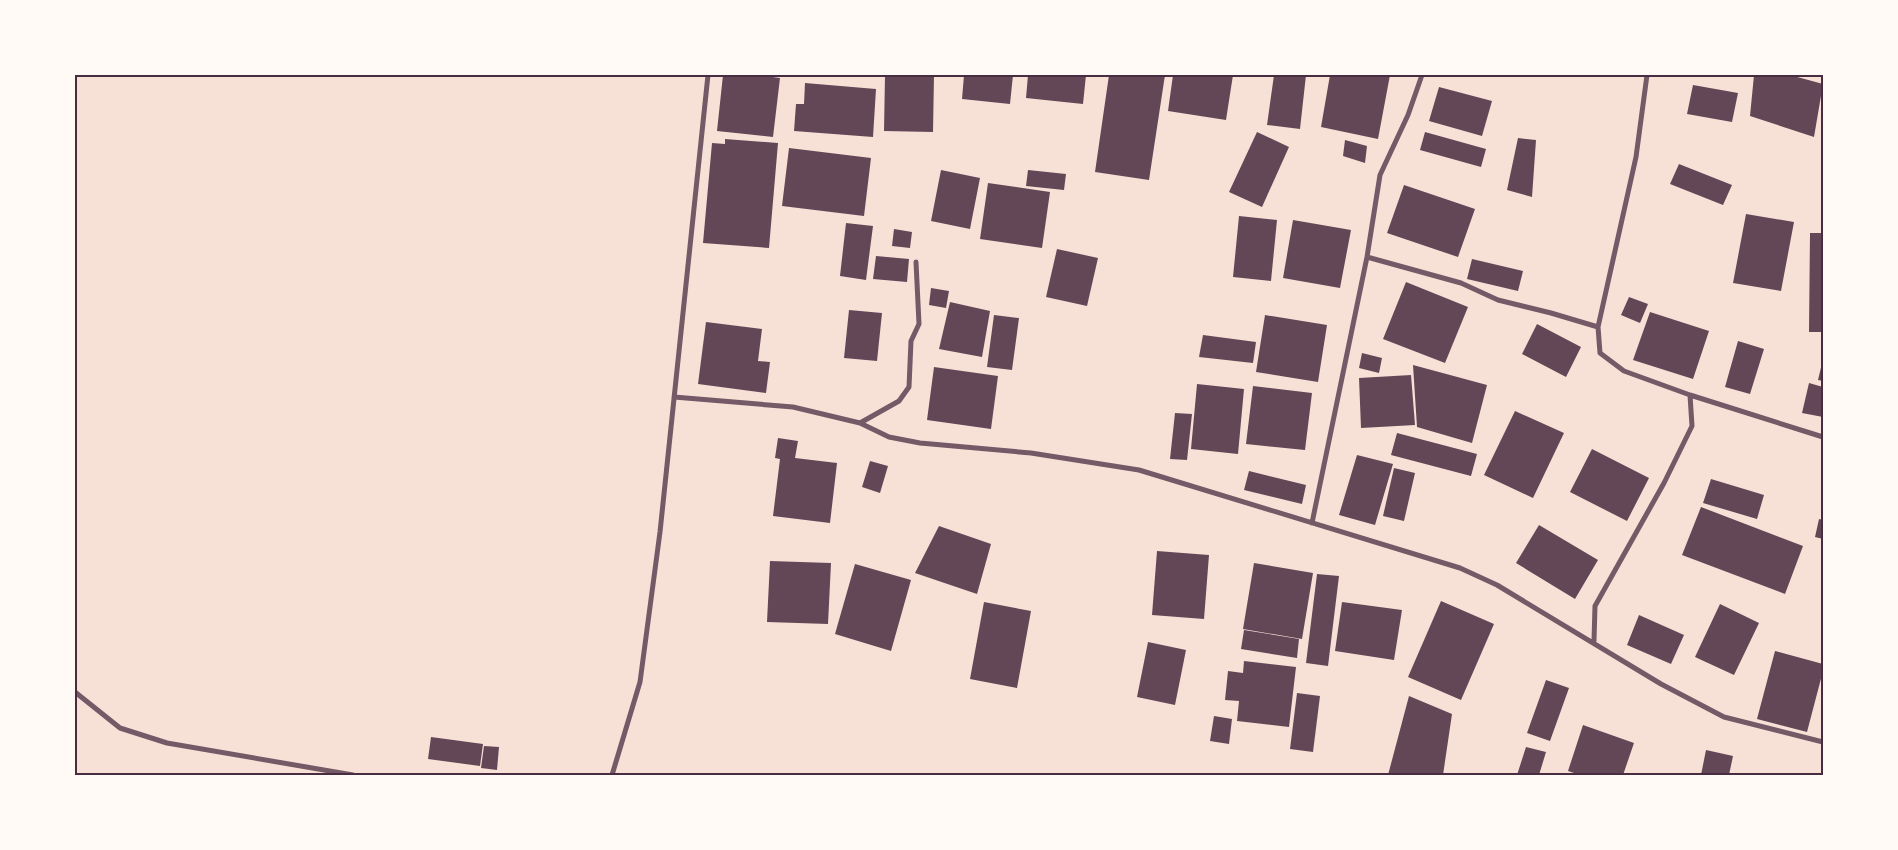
<svg xmlns="http://www.w3.org/2000/svg" width="1898" height="850" font-family="Montserrat,sans-serif">
	<style>
		.building { fill: #644757 }
		.lines { fill: none; stroke-linecap: round; stroke-linejoin: round }
		.minor { stroke: #755966; stroke-width: 5 }
		.neatline { fill: none; stroke: #4a2c40; stroke-width: 2 }
	</style>
	<rect width="100%" height="100%" fill="#f7e1d7"/>
	<!-- building -->
	<path class="building" d="M723 75H759L780 78 773 137 717 131Z
		M885 75H934L933 132 884 131Z
		M964 75H1013L1010 104 962 99Z
		M1028 75H1086L1083 104 1026 98Z
		M1109 75H1165L1149 180 1095 172Z
		M1173 75H1233L1226 120 1168 111Z
		M1274 75H1306L1300 129 1267 125Z
		M1330 75H1390L1378 139 1321 127Z
		M1754 75H1790L1823 84 1814 137 1750 116Z
		M805 83 876 89 873 137 794 131 796 104H804Z
		M1693 85 1738 93 1732 122 1687 114Z
		M1439 87 1492 101 1482 136 1429 121Z
		M1257 132 1289 147 1262 207 1229 192Z
		M1425 132 1486 149 1481 167 1420 150Z
		M1518 138 1536 140 1532 197 1507 190Z
		M725 139 778 143 769 248 703 243 712 143 725 144Z
		M1345 140 1367 146 1365 163 1343 156Z
		M789 148 871 158 864 216 782 206Z
		M1679 164 1732 185 1723 205 1670 184Z
		M941 170 980 178 970 229 931 221Z
		M1028 170 1066 174 1064 190 1026 186Z
		M988 183 1050 192 1042 248 980 239Z
		M1404 185 1475 209 1458 257 1387 233Z
		M1746 214 1794 222 1781 291 1733 283Z
		M1239 216 1277 220 1271 281 1233 277Z
		M1293 220 1351 230 1340 288 1283 278Z
		M846 223 873 226 866 280 840 276Z
		M894 229 912 232 910 248 892 246Z
		M1810 233H1823V332H1809Z
		M1057 249 1098 258 1087 306 1046 297Z
		M876 256 909 259 907 282 873 279Z
		M1472 259 1523 271 1518 291 1467 279Z
		M1406 282 1468 307 1445 363 1383 339Z
		M931 288 949 291 946 308 929 305Z
		M1629 297 1648 304 1640 323 1621 315Z
		M950 302 990 311 982 357 939 349Z
		M849 310 882 313 877 361 844 358Z
		M1650 312 1709 331 1693 379 1633 360Z
		M994 315 1019 318 1012 370 987 367Z
		M1265 315 1327 325 1318 382 1256 372Z
		M706 322 762 329 758 361 770 362 766 393 698 384Z
		M1537 324 1581 347 1566 377 1522 354Z
		M1203 335 1256 342 1253 363 1199 357Z
		M1738 341 1764 349 1750 394 1725 387Z
		M1362 353 1382 358 1379 373 1359 368Z
		M1823 359V381L1818 380Z
		M1413 365 1487 385 1472 443 1417 427Z
		M934 367 998 376 991 429 927 420Z
		M1411 375 1415 425 1361 428 1359 378Z
		M1809 383 1823 387V417L1802 413Z
		M1197 384 1244 389 1238 454 1191 449Z
		M1253 386 1312 393 1305 450 1246 444Z
		M1515 411 1564 433 1533 498 1484 475Z
		M1175 413 1192 414 1187 460 1170 459Z
		M1397 433 1477 454 1471 476 1391 455Z
		M778 438 798 441 795 458 837 463 830 523 773 516 780 459 775 458Z
		M1592 449 1649 478 1627 521 1570 492Z
		M1357 455 1393 464 1375 525 1339 515Z
		M870 461 888 466 880 493 862 487Z
		M1394 468 1415 473 1404 521 1383 516Z
		M1249 471 1306 485 1302 504 1244 490Z
		M1711 479 1764 495 1757 519 1703 503Z
		M1701 507 1803 546 1785 594 1682 555Z
		M1819 519 1823 520V539L1815 537Z
		M1539 525 1598 560 1575 599 1516 563Z
		M939 526 991 544 977 594 915 573Z
		M1157 551 1209 555 1204 619 1152 615Z
		M770 561 831 563 828 624 767 622Z
		M1254 563 1313 573 1302 639 1243 629Z
		M855 564 911 580 891 651 835 634Z
		M1317 574 1339 576 1328 666 1306 663Z
		M1441 601 1494 624 1461 700 1408 677Z
		M984 602 1031 611 1017 688 970 679Z
		M1342 602 1402 610 1394 660 1335 651Z
		M1720 604 1759 623 1734 675 1695 657Z
		M1639 615 1684 635 1671 664 1627 645Z
		M1244 630 1299 639 1297 658 1241 649Z
		M1148 642 1186 650 1175 705 1137 697Z
		M1775 651 1823 664V671L1807 732 1757 719Z
		M1244 661 1296 667 1289 727 1237 721 1239 701 1225 700 1228 671 1243 673Z
		M1546 680 1569 688 1550 741 1527 733Z
		M1297 693 1320 696 1313 752 1290 749Z
		M1409 696 1452 714 1443 775H1388Z
		M1214 716 1232 719 1229 744 1210 741Z
		M1583 725 1634 743 1623 775H1580L1568 771Z
		M431 737 483 744 480 766 428 759Z
		M484 746 499 747 497 770 481 768Z
		M1526 747 1546 752 1539 775H1517Z
		M1706 750 1733 756 1729 775H1701Z"/>
	<g class="lines">
		<!-- minor -->
		<path class="minor" d="M1647 75 1636 157 1598 327 1600 353 1624 371 1690 395 1823 437
			M1367 257 1461 283 1498 300 1551 313 1598 327
			M674 397 793 407 860 423 889 437 920 443 1031 453 1139 470 1460 568 1497 585 1661 684 1724 717 1823 742
			M860 423 899 401 909 387 911 341 919 324 916 262
			M1312 523 1367 257 1380 175 1408 115 1422 75
			M1594 641 1595 606 1664 483 1692 426 1690 395
			M75 692 120 728 167 743 353 775
			M612 775 640 682 660 532 708 75"/>
	</g>
	<!-- border -->
	<rect width="1898" height="850" fill="none" stroke="#fffaf5" stroke-width="152"/>
	<rect x="76" y="76" width="1746" height="698" class="neatline"/>
</svg>
